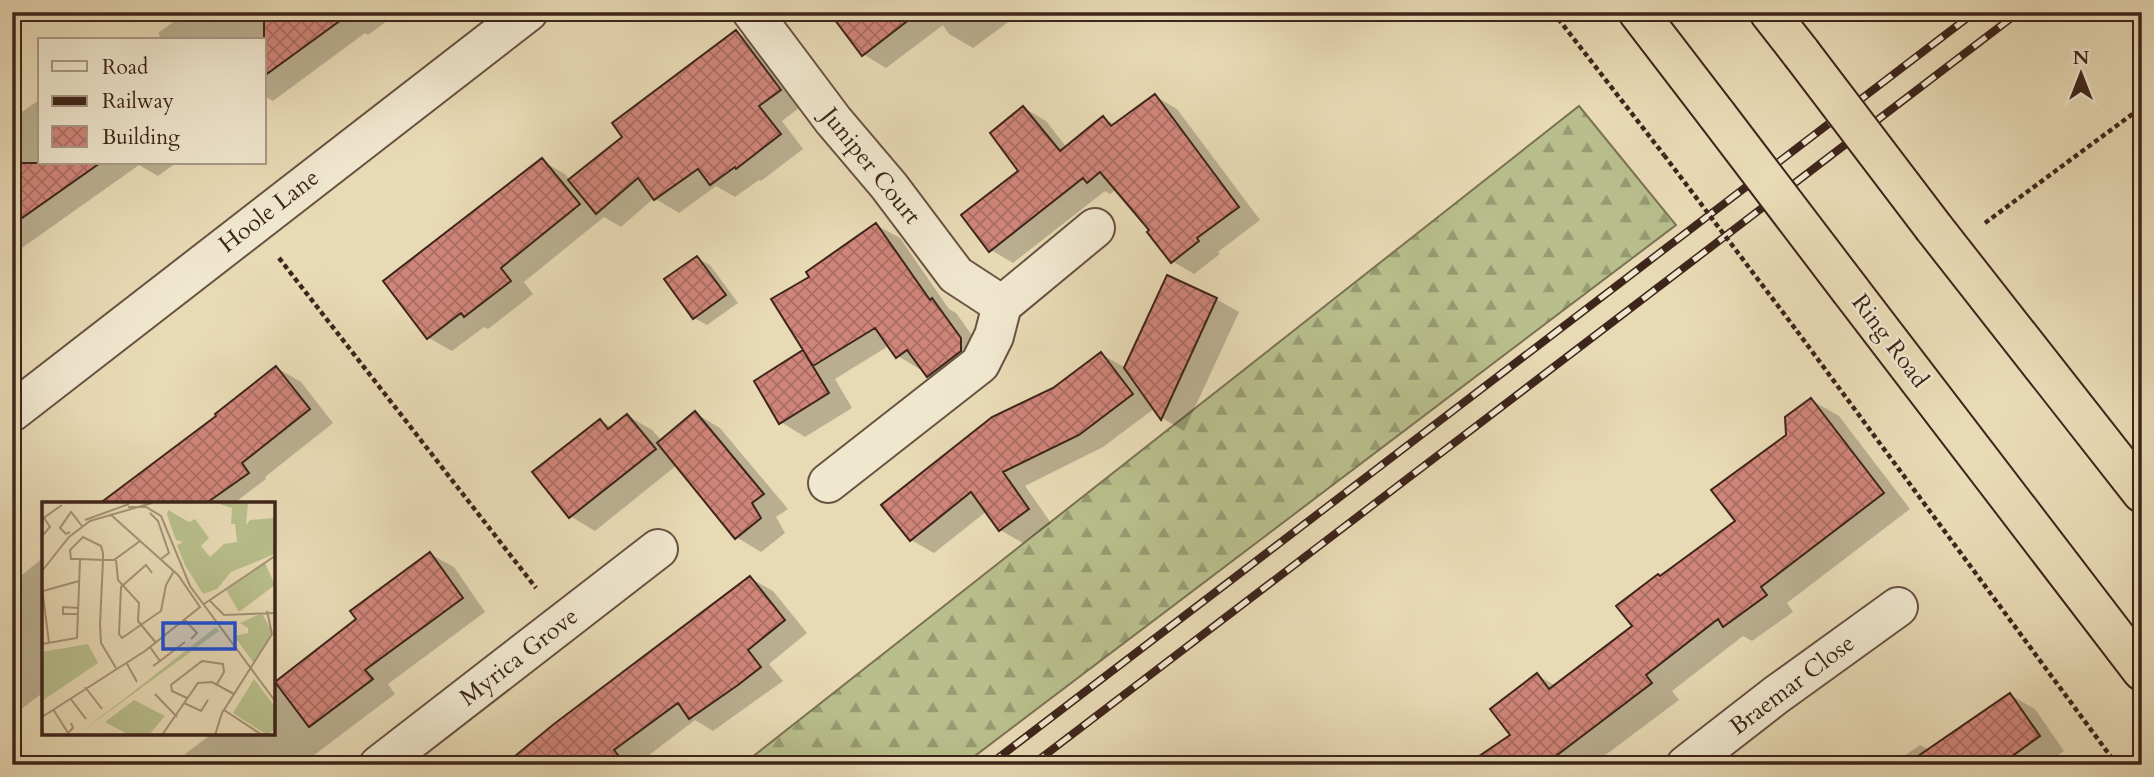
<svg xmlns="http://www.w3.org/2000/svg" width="2154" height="777" font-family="Cardo,serif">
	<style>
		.forest { fill: url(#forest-firs); stroke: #7b7254; stroke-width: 2 }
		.shadow { fill: #0003 }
		.building { fill: url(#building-cross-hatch); stroke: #3e251b; stroke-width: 2 }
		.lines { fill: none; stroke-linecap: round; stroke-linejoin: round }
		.minor-casing { stroke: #685242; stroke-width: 42 }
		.highway-casing { stroke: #3e251b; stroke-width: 42 }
		.path { stroke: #3e251b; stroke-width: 4.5; stroke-dasharray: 5 3.5; stroke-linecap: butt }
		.minor { stroke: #f0e7cf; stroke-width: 38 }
		.highway { stroke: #e8dab5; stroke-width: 38 }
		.rail-casing { stroke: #3e251b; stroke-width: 8 }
		.rail { stroke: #f0e7cf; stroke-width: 5; stroke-dasharray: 16; stroke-linecap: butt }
		.highway-bridge-casing { stroke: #3e251b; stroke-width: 42; stroke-linecap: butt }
		.path-bridge { stroke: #3e251b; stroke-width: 4.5; stroke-dasharray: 5 3.5; stroke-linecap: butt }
		.highway-bridge { stroke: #e8dab5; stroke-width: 38 }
		.labels { text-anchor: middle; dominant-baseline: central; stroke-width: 5; stroke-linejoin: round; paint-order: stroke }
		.street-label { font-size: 24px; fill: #3e251b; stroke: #f0e7cf }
		.inset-road { fill: none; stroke: #a49277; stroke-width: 2 }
		.view { fill: #1d4ed8; fill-opacity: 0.15; stroke: #1d4ed8; stroke-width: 3.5 }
		.inset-edge { fill: none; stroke: #3e251b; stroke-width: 3.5 }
	</style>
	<defs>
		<pattern id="forest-firs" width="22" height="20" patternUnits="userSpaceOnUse" patternTransform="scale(1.75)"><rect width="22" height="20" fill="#b8bf8c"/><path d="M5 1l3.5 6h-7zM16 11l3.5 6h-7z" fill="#979b72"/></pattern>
		<pattern id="building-cross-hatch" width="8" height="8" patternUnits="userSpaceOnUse" patternTransform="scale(1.75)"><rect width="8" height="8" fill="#d0857a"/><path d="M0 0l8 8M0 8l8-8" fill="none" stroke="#aa6d63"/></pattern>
	</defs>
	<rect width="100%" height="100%" fill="#e8dab5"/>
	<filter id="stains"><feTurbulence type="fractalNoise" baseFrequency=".00286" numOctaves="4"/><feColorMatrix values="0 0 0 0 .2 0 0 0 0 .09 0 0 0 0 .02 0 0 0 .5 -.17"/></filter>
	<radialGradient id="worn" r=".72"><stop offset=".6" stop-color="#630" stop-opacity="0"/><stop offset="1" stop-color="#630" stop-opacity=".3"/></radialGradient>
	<!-- forest -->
	<path class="forest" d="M1579 106 1676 225 963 765H742Z"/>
	<!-- shadow -->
	<path class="shadow" d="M187 12H399L368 35 365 33 273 101 264 96V40H155L160 36 158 33Z
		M832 12H1005L1011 20 973 48 949 34 943 25 886 68 863 54Z
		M736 32 760 46 804 104 782 121 803 149 761 181 759 180 735 197 716 186 679 213 654 198 621 227 604 217 524 282 533 294 488 329 484 327 452 351 429 338 542 161 565 174 570 180 624 137Z
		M1155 96 1177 109 1260 220 1218 252 1220 254 1194 274 1172 261 1152 230 1117 189 1110 194 1105 191 1013 263 991 250 1021 172 1024 108 1046 121 1067 148 1103 118 1116 125Z
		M36 102 40 105V163H176L158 176 139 165 12 255V119Z
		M876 225 900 238 949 309 956 313 984 352 951 389 928 376 923 368 921 370 898 356 890 345 835 379 852 408 805 437 781 422 803 352 809 356 811 277Z
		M697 258 710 265 738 303 707 325 694 318Z
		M1168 277 1216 299 1239 312 1184 431 1162 418 1155 408 1103 447 1025 486 1051 523 1023 543 1000 530 987 511 934 553 911 540 1054 389 1101 354 1126 368Z
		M277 368 301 382 333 423 265 477 266 479 233 504H109Z
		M1811 400 1839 416 1910 509 1787 603 1793 612 1752 641 1743 636 1672 691 1679 700 1592 765H1469L1512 736 1537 675 1556 686 1634 627 1662 578 1738 522 1788 435Z
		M695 413 720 428 788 509 776 517 785 533 761 552 736 537 677 465 595 531 570 516 601 421 613 428 628 416 652 430 662 441Z
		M430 554 454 567 485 612 388 684 395 694 301 765H177L187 758 185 754 213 733H273V688L359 620Z
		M44 557V692L12 716V583Z
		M750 578 773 591 807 633 769 664 783 681 713 731 695 720 636 765H506Z
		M2010 695 2035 709 2064 751 2044 765H1891L1920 745 1929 750Z"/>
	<!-- building -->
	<path class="building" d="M264 12H352L264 76Z
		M829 12H919L862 56Z
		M736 30 781 90 759 106 781 134 736 169 735 167 710 185 698 169 654 200 638 178 596 214 568 180 622 137 612 123Z
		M1155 94 1239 207 1197 238 1199 241 1171 263 1147 232 1149 230 1100 172 1087 183 1083 178 989 252 961 215 1018 171 990 133 1023 106 1060 151 1103 116 1111 126Z
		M542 158 580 204 501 268 511 281 464 317 461 313 427 339 383 281Z
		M12 163H100L12 225Z
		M876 223 930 300 932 298 961 338V351L927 377 907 350 896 358 875 328 813 366 771 299 809 277 806 272Z
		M697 256 726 295 693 319 664 279Z
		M1167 275 1217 298 1161 420 1124 368Z
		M803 350 829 393 779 424 754 381Z
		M1101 352 1133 394 1079 435 1003 472 1029 509 999 531 971 492 910 541 881 505 992 417 1053 388Z
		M276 366 310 409 242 463 249 473 205 504H99L216 416 215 414Z
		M1811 398 1884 493 1761 587 1767 595 1723 627 1718 619 1646 675 1652 683 1544 765H1466L1510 735 1490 709 1537 673 1549 689 1632 626 1616 606 1658 574 1660 576 1735 521 1711 490 1786 435 1785 417Z
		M695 411 764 494 752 503 761 518 735 539 657 443Z
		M627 414 656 449 569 518 532 472 600 419 608 429Z
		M430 552 463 598 365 670 373 679 309 727 275 682 356 619 350 611Z
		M750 576 785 620 748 650 761 667 738 685 689 719 678 703 614 750 626 765H504L554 724Z
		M2010 693 2040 736 2000 765H1905Z"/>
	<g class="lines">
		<defs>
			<path id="minor" d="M752 12 833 120 889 186 956 275 1002 305 994 336 980 364 828 483
				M1002 305 1095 228
				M12 412 528 12
				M379 765 658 549
				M1686 765 1776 695 1898 607"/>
			<path id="highway" d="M1638 12 1717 115
				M1769 12 1801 53
				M1934 228 2142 493
				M1851 291 2142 671"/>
		</defs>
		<!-- minor casing -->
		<use href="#minor" class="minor-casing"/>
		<!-- highway casing -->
		<use href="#highway" class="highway-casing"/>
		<!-- path -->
		<path class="path" d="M1553 12 1664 155
			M1985 223 2142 107
			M279 258 536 588
			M1797 331 2117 765"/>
		<!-- minor -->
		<use href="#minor" class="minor"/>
		<!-- highway -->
		<use href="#highway" class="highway"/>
		<defs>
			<path id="rail" d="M989 765 1975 12
				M1032 765 2019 12"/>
		</defs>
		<!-- rail casing -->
		<use href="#rail" class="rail-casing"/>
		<!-- rail -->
		<use href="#rail" class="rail"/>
		<defs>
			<path id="highway-bridge" d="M1801 53 1934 228
				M1717 115 1851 291"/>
		</defs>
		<!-- highway-bridge casing -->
		<use href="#highway-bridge" class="highway-bridge-casing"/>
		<!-- path-bridge -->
		<path class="path-bridge" d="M1664 155 1797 331"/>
		<!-- highway-bridge -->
		<use href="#highway-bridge" class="highway-bridge"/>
	</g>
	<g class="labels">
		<!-- street labels -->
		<g class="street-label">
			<text transform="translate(871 166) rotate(51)">Juniper Court</text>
			<text transform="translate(269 211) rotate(-38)">Hoole Lane</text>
			<text transform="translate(1890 341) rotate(53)">Ring Road</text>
			<text transform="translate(519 657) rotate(-38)">Myrica Grove</text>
			<text transform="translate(1792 685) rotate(-37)">Braemar Close</text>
		</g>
	</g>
	<!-- overview -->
	<g transform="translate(42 502)">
		<rect width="233" height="233" fill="#e8dab5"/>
		<path d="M171 0H206L204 23 208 18 233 16V52L189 70 175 87 161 92 143 63 135 43 141 40 134 38 125 13 126 8 147 20 153 17 167 36 159 44 168 55 182 42 195 40 193 22H189L190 6ZM223 61 233 83 197 110 184 88ZM220 111 230 130 211 160 192 134 206 131V126L198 121Z" fill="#b8bf8c"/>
		<path d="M174 125 177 129 35 233 82 197ZM212 177 233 205V227L225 233 191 211Z" fill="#b8bf8c"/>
		<path d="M92 198 123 214 107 233H87L63 220ZM202 210a9 9 0 1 1 18 0a9 9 0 1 1-18 0Z" fill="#b8bf8c"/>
		<path d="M46 142 56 161 0 199V150Z" fill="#b8bf8c"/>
		<path class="inset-road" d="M86 5H104L119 14 148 84 233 199M108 11 116 19 127 51 119 57M0 17 20 3M43 18 87 2M28 30 24 32 18 26 29 10 40 24M0 34 8 25 2 16M74 58 76 78 97 101 96 119 114 141M0 69 27 35 48 19 110 1M110 71 104 63 79 85 77 132 80 136 119 109 124 83 132 69M0 85 7 141M1 89 37 79M168 99 182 113 233 111M162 102 233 54M36 112H21V105L37 106M143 118 155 131 149 137M0 142 35 136 38 58M108 145 118 159 111 164M118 159 143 140M84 160 95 180M74 166 59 141 58 122 61 58V51L59 44 41 35 28 48 29 57H38L61 58H72L98 39M43 185 60 207M113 192 135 215M28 196 44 217M145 196 130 189 129 183 160 159 181 162 182 170 175 182M142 201 159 209 166 198M11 207 26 231 31 226 29 221M182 208 220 233M0 215 103 149 158 105 136 73 68 12M120 233 156 181 170 180 192 192M173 233 180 211 230 132 225 109"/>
		<path class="view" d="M121 121H193V147H121Z"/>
		<rect width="233" height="233" class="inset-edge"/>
	</g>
	<!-- margin -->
	<rect width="2154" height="777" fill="none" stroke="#e8dab5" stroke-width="42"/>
	<rect x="14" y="14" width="2126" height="749" fill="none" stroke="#3e251b" stroke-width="3.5"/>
	<rect x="21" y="21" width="2112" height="735" fill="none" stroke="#3e251b" stroke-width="2"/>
	<!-- legend -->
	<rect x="38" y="38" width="228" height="126" fill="#f0e7cf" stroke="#a99987" stroke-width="2"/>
	<rect x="52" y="61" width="35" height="10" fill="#f0e7cf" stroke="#a99987" stroke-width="2"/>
	<text x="102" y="74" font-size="21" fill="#3e251b">Road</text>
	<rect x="52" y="96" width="35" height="10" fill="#3e251b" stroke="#a99987" stroke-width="2"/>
	<text x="102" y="108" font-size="21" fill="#3e251b">Railway</text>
	<rect x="52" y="126" width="35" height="21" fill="url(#building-cross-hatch)" stroke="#a99987" stroke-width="2"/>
	<text x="102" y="144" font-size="21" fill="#3e251b">Building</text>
	<!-- north arrow -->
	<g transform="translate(2081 74)" stroke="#f0e7cf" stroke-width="5" paint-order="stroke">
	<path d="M0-5L12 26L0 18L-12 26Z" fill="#3e251b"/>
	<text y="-10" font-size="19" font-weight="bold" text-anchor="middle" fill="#3e251b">N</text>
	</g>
	<rect width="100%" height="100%" filter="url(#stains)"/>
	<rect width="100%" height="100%" fill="url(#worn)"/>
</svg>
